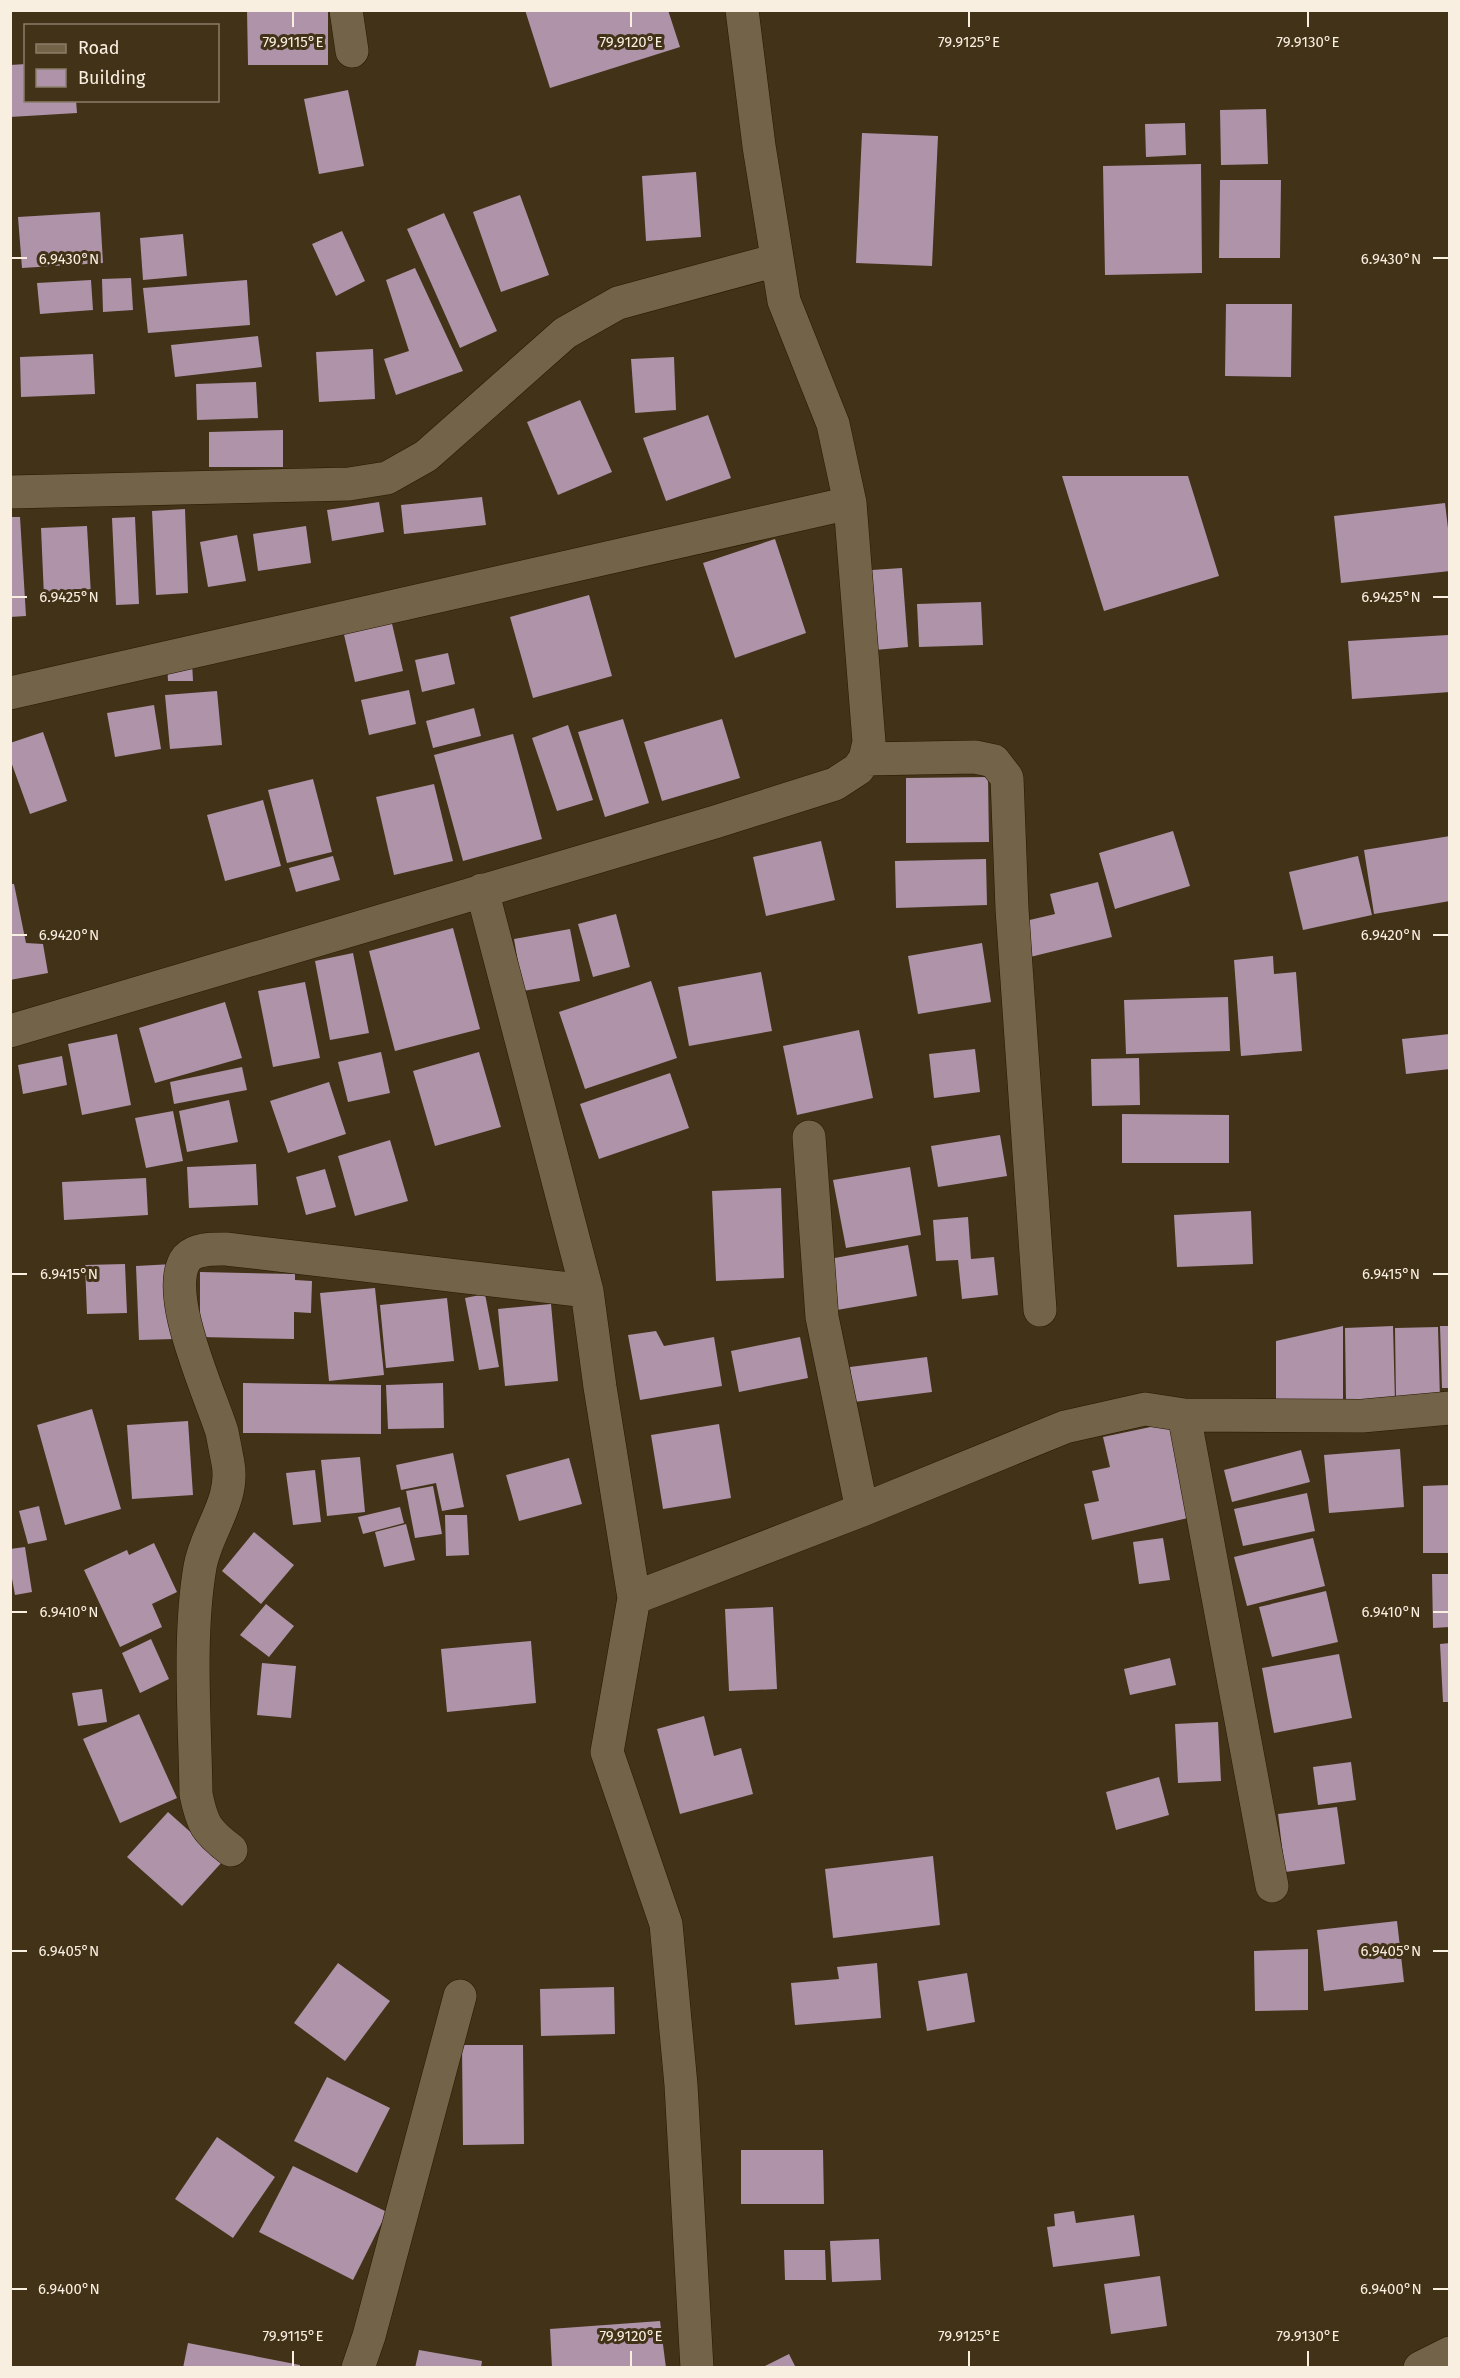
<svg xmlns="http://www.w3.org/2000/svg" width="1460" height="2378" font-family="'Fira Sans',sans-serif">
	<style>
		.building { fill: #af93a9 }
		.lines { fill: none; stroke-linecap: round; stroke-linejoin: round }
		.minor-casing { stroke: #271a01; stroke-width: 34 }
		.minor { stroke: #736348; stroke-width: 33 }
		.ticks { fill: none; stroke: #f9efe0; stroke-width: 2 }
		.ticks-label { font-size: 15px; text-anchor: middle; fill: #f9efe0; stroke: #413218; stroke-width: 6; stroke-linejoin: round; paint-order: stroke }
	</style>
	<rect width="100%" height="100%" fill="#413218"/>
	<!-- building -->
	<path class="building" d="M247 10H328V65H248Z
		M525 10H668L680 47 550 88Z
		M26 64V100H76L77 113 10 117V65Z
		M348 90 364 166 319 174 304 99Z
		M1266 109 1268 164 1221 165 1220 110Z
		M1185 123 1186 155 1146 157 1145 124Z
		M862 133 938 136 932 266 856 263Z
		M1201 164 1202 273 1105 275 1103 166Z
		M696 172 701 237 646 241 642 176Z
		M1220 180H1281L1280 258H1219Z
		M520 195 549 275 501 292 473 212Z
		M100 212 103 263 22 268 18 217Z
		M444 213 497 331 460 348 407 229Z
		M342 231 365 281 336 296 312 244Z
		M183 234 187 276 143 280 140 238Z
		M415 268 463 371 396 395 384 359 409 351 386 280Z
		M131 278 133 310 103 312 102 279Z
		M91 280 93 310 40 314 37 283Z
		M247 280 250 325 148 333 143 288Z
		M1226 304H1292L1291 377 1225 376Z
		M258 336 262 367 175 377 171 345Z
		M373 349 375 399 319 402 316 352Z
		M93 354 95 394 21 397 20 357Z
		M674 357 676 410 635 413 631 359Z
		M256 382 258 418 197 420 196 384Z
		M580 400 612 472 558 495 527 422Z
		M708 415 731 478 666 501 643 438Z
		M283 430V467H209V432Z
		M1062 476H1188L1219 576 1104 611Z
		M482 497 486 525 404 534 401 505Z
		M379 502 384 532 332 541 327 510Z
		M1445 503 1450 545V571L1341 583 1334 516Z
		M185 509 188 593 156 595 152 511Z
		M10 517H20L26 616 10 617Z
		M135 517 139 604 116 605 112 518Z
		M87 526 91 595 44 597 41 528Z
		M306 526 311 563 258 571 253 534Z
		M237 535 246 581 208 587 200 542Z
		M775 539 806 633 735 658 703 563Z
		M902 568 908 647 864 651 857 571Z
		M589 595 612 676 533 698 510 617Z
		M981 602 983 645 919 647 917 604Z
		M390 615 403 671 355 682 342 626Z
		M1448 635 1450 692 1352 699 1348 641Z
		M448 653 455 684 422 692 415 660Z
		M167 662H192L193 681H168Z
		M409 690 416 724 369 735 361 700Z
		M217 691 222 745 170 749 165 695Z
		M154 705 161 749 115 757 107 713Z
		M474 708 481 736 433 748 426 721Z
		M623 719 649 803 605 817 578 732Z
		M722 719 740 778 662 801 644 742Z
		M568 725 593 800 557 811 532 738Z
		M43 732 67 801 30 814 10 759V743Z
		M513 734 542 839 463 861 434 755Z
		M988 777 989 842 906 843V778Z
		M313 779 332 852 287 863 268 790Z
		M434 784 453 861 394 875 376 797Z
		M263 800 281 866 225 881 207 815Z
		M1173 831 1190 886 1115 909 1099 853Z
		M1450 836V901L1374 914 1364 850Z
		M821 841 835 900 766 916 753 857Z
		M333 856 340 880 296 892 289 868Z
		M1358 856 1372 915 1303 930 1289 872Z
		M986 859 987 905 896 908 895 861Z
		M1098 882 1112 937 1026 958 1017 923 1055 914 1050 894Z
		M10 884H14L26 943 43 944 48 973 10 980Z
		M616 914 630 967 593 977 578 924Z
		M453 928 480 1029 395 1051 369 951Z
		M570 929 580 981 523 991 514 939Z
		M982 943 991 1002 918 1014 908 956Z
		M353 953 369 1033 330 1040 315 961Z
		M1273 956 1274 974 1296 972 1302 1051 1241 1056 1234 960Z
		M761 972 772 1031 689 1046 678 987Z
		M651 981 677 1058 585 1089 559 1012Z
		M305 982 320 1058 273 1067 258 991Z
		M1228 997 1230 1051 1126 1054 1124 1000Z
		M225 1002 242 1058 155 1083 139 1028Z
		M859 1030 873 1098 797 1115 783 1046Z
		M117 1034 131 1105 82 1115 68 1044Z
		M1450 1034V1069L1406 1074 1402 1039Z
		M975 1049 980 1092 934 1098 929 1054Z
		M381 1052 390 1093 348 1102 338 1062Z
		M479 1052 501 1127 435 1146 413 1071Z
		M62 1056 67 1085 23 1094 18 1065Z
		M1139 1058 1140 1105 1092 1106 1091 1059Z
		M242 1067 247 1090 174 1104 170 1082Z
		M670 1073 689 1128 599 1159 580 1104Z
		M329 1082 346 1134 288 1153 270 1101Z
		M229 1100 238 1142 187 1152 179 1111Z
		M173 1111 183 1161 146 1168 135 1118Z
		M1122 1114 1229 1115V1163H1122Z
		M1000 1135 1007 1176 938 1187 931 1146Z
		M390 1140 408 1201 355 1216 338 1156Z
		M256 1164 258 1205 189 1208 187 1167Z
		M910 1167 921 1235 846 1248 833 1180Z
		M325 1169 336 1207 306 1215 296 1177Z
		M146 1178 148 1215 64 1220 62 1182Z
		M781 1188 784 1278 716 1281 712 1191Z
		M1251 1211 1253 1264 1177 1267 1174 1215Z
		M968 1217 971 1259 994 1257 998 1295 962 1299 958 1260 936 1261 933 1220Z
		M908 1245 917 1296 837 1310 829 1259Z
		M125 1264 127 1313 87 1314 85 1265Z
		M173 1264 175 1339 139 1340 136 1266Z
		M200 1272 295 1274V1280L312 1281 311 1313 294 1312V1339L200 1337Z
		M375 1288 384 1375 329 1381 320 1293Z
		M485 1294 499 1367 479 1370 465 1298Z
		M447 1298 454 1361 386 1368 380 1305Z
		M551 1304 558 1381 505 1386 498 1309Z
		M1343 1326V1405H1276V1341Z
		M1393 1326 1395 1402H1346L1345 1328Z
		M1440 1326H1450V1388H1442Z
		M1438 1327 1440 1400H1396L1395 1328Z
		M656 1331 664 1346 714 1337 722 1386 640 1400 628 1335Z
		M800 1337 808 1378 739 1392 731 1351Z
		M927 1357 932 1392 854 1402 850 1367Z
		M243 1383 381 1385V1434L243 1433Z
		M443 1383 444 1428 388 1429 386 1385Z
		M92 1409 121 1509 65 1525 37 1425Z
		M188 1421 193 1495 132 1499 127 1425Z
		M1179 1421 1201 1515 1092 1540 1084 1504 1099 1501 1092 1471 1110 1467 1103 1437Z
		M719 1424 731 1498 663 1509 651 1435Z
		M1400 1449 1404 1507 1329 1513 1324 1455Z
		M1301 1450 1310 1482 1232 1502 1224 1470Z
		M453 1453 464 1507 442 1511 436 1483 401 1490 396 1465Z
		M360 1457 365 1512 327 1516 321 1460Z
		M569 1458 582 1504 519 1521 506 1475Z
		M315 1470 321 1522 293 1525 286 1473Z
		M1450 1485V1553H1423V1486Z
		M433 1486 442 1534 415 1538 406 1491Z
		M1307 1493 1315 1531 1243 1546 1234 1509Z
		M39 1506 47 1540 28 1544 19 1511Z
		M400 1507 404 1523 363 1534 358 1517Z
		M445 1515H467L469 1555 446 1556Z
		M406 1524 415 1560 384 1567 375 1532Z
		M254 1532 294 1565 261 1604 222 1571Z
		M1163 1538 1170 1580 1139 1584 1133 1542Z
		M1313 1538 1325 1586 1247 1606 1234 1557Z
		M154 1543 177 1592 152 1604 162 1627 120 1647 84 1570 127 1550 129 1555Z
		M25 1547 32 1592 15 1595 10 1568V1549Z
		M1432 1574H1450V1627L1433 1628Z
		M1326 1591 1338 1642 1272 1657 1259 1607Z
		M266 1604 294 1626 269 1657 240 1635Z
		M773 1607 777 1689 729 1691 725 1609Z
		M151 1639 169 1679 140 1693 122 1653Z
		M531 1641 536 1703 447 1712 441 1649Z
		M1450 1643V1702H1443L1440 1644Z
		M1339 1654 1352 1718 1274 1733 1262 1668Z
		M1170 1658 1176 1685 1130 1695 1124 1669Z
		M262 1663 296 1666 291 1718 257 1715Z
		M102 1689 107 1722 78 1726 72 1693Z
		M139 1714 177 1798 120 1823 83 1739Z
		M704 1716 714 1756 741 1748 753 1794 680 1814 657 1729Z
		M1218 1722 1221 1781 1178 1783 1175 1724Z
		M1351 1762 1356 1800 1318 1805 1313 1767Z
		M1159 1777 1169 1815 1116 1830 1106 1792Z
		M1337 1807 1345 1864 1285 1872 1278 1814Z
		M168 1812 223 1861 182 1906 127 1857Z
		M933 1856 940 1925 833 1938 825 1869Z
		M1397 1921 1404 1982 1324 1991 1317 1930Z
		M1308 1949V2010L1255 2011 1254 1951Z
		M338 1963 390 2001 345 2061 294 2023Z
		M877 1963 881 2018 795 2025 791 1983 839 1979 837 1967Z
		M967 1973 975 2022 927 2031 918 1981Z
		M614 1987 615 2034 541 2036 540 1989Z
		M462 2045H523L524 2144 463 2145Z
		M327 2077 390 2108 357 2173 294 2141Z
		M217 2137 275 2177 233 2238 175 2199Z
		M741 2150H823L824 2204H741Z
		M293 2166 387 2212 353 2280 259 2232Z
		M1074 2211 1076 2223 1134 2215 1140 2256 1053 2267 1047 2227 1055 2226 1054 2214Z
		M879 2239 881 2280 832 2282 830 2241Z
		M784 2250H825L826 2280H785Z
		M1160 2276 1167 2326 1111 2334 1104 2284Z
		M660 2321 666 2368H552L550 2329Z
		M188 2343 300 2365V2368H183Z
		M419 2350 482 2361 481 2368H415Z
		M789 2354 796 2368H761Z"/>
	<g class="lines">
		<defs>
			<path id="minor" d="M346 10 352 51
				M10 492 349 484 387 478 426 456 565 333 618 303 777 260
				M10 693 850 503
				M865 759 975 757 994 761 1007 778 1012 909 1040 1310
				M482 890 587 1291 600 1387 634 1598
				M10 1031 715 822 835 784 858 769 865 759 869 742 850 503 833 424 784 301 759 146 742 10
				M809 1137 822 1317 862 1510
				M1184 1415 1272 1886
				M231 1850C206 1831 202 1824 196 1794 195 1721 188 1637 200 1567 206 1531 235 1501 228 1463 226 1453 224 1442 222 1432 211 1396 161 1290 187 1258 196 1248 214 1249 226 1249L587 1291
				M358 2368 369 2336 460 1996
				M697 2368 681 2085 666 1924 607 1752 634 1598 862 1510 1065 1427 1145 1409 1184 1415 1362 1416 1450 1408
				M1420 2368 1450 2353"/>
		</defs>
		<!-- minor casing -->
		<use href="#minor" class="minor-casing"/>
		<!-- minor -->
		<use href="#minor" class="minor"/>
	</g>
	<!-- ticks -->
	<path class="ticks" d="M293 12V27M631 12V27M969 12V27M1308 12V27M12 258H27M1433 258H1448M12 597H27M1433 597H1448M12 935H27M1433 935H1448M12 1274H27M1433 1274H1448M12 1612H27M1433 1612H1448M12 1951H27M1433 1951H1448M12 2289H27M1433 2289H1448M293 2351V2366M631 2351V2366M969 2351V2366M1308 2351V2366"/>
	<g class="ticks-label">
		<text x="293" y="47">79.9115°E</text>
		<text x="631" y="47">79.9120°E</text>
		<text x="969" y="47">79.9125°E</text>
		<text x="1308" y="47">79.9130°E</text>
		<text x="69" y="264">6.9430°N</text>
		<text x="1391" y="264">6.9430°N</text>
		<text x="69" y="602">6.9425°N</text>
		<text x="1391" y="602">6.9425°N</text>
		<text x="69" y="940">6.9420°N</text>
		<text x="1391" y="940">6.9420°N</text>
		<text x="69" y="1279">6.9415°N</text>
		<text x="1391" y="1279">6.9415°N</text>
		<text x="69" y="1617">6.9410°N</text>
		<text x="1391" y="1617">6.9410°N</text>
		<text x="69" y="1956">6.9405°N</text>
		<text x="1391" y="1956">6.9405°N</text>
		<text x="69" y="2294">6.9400°N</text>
		<text x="1391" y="2294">6.9400°N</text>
		<text x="293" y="2341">79.9115°E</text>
		<text x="631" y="2341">79.9120°E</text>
		<text x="969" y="2341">79.9125°E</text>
		<text x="1308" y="2341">79.9130°E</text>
	</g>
	<!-- border -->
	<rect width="1460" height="2378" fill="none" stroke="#f9efe0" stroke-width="24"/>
	<!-- legend -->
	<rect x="24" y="24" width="195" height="78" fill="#413218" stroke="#8b7e68" stroke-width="1.5"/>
	<rect x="36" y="44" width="30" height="9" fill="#736348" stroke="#8b7e68" stroke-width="1.5"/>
	<text x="78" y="54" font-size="18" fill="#f9efe0">Road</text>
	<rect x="36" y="69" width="30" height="18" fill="#af93a9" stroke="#8b7e68" stroke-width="1.5"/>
	<text x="78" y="84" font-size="18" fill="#f9efe0">Building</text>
</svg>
